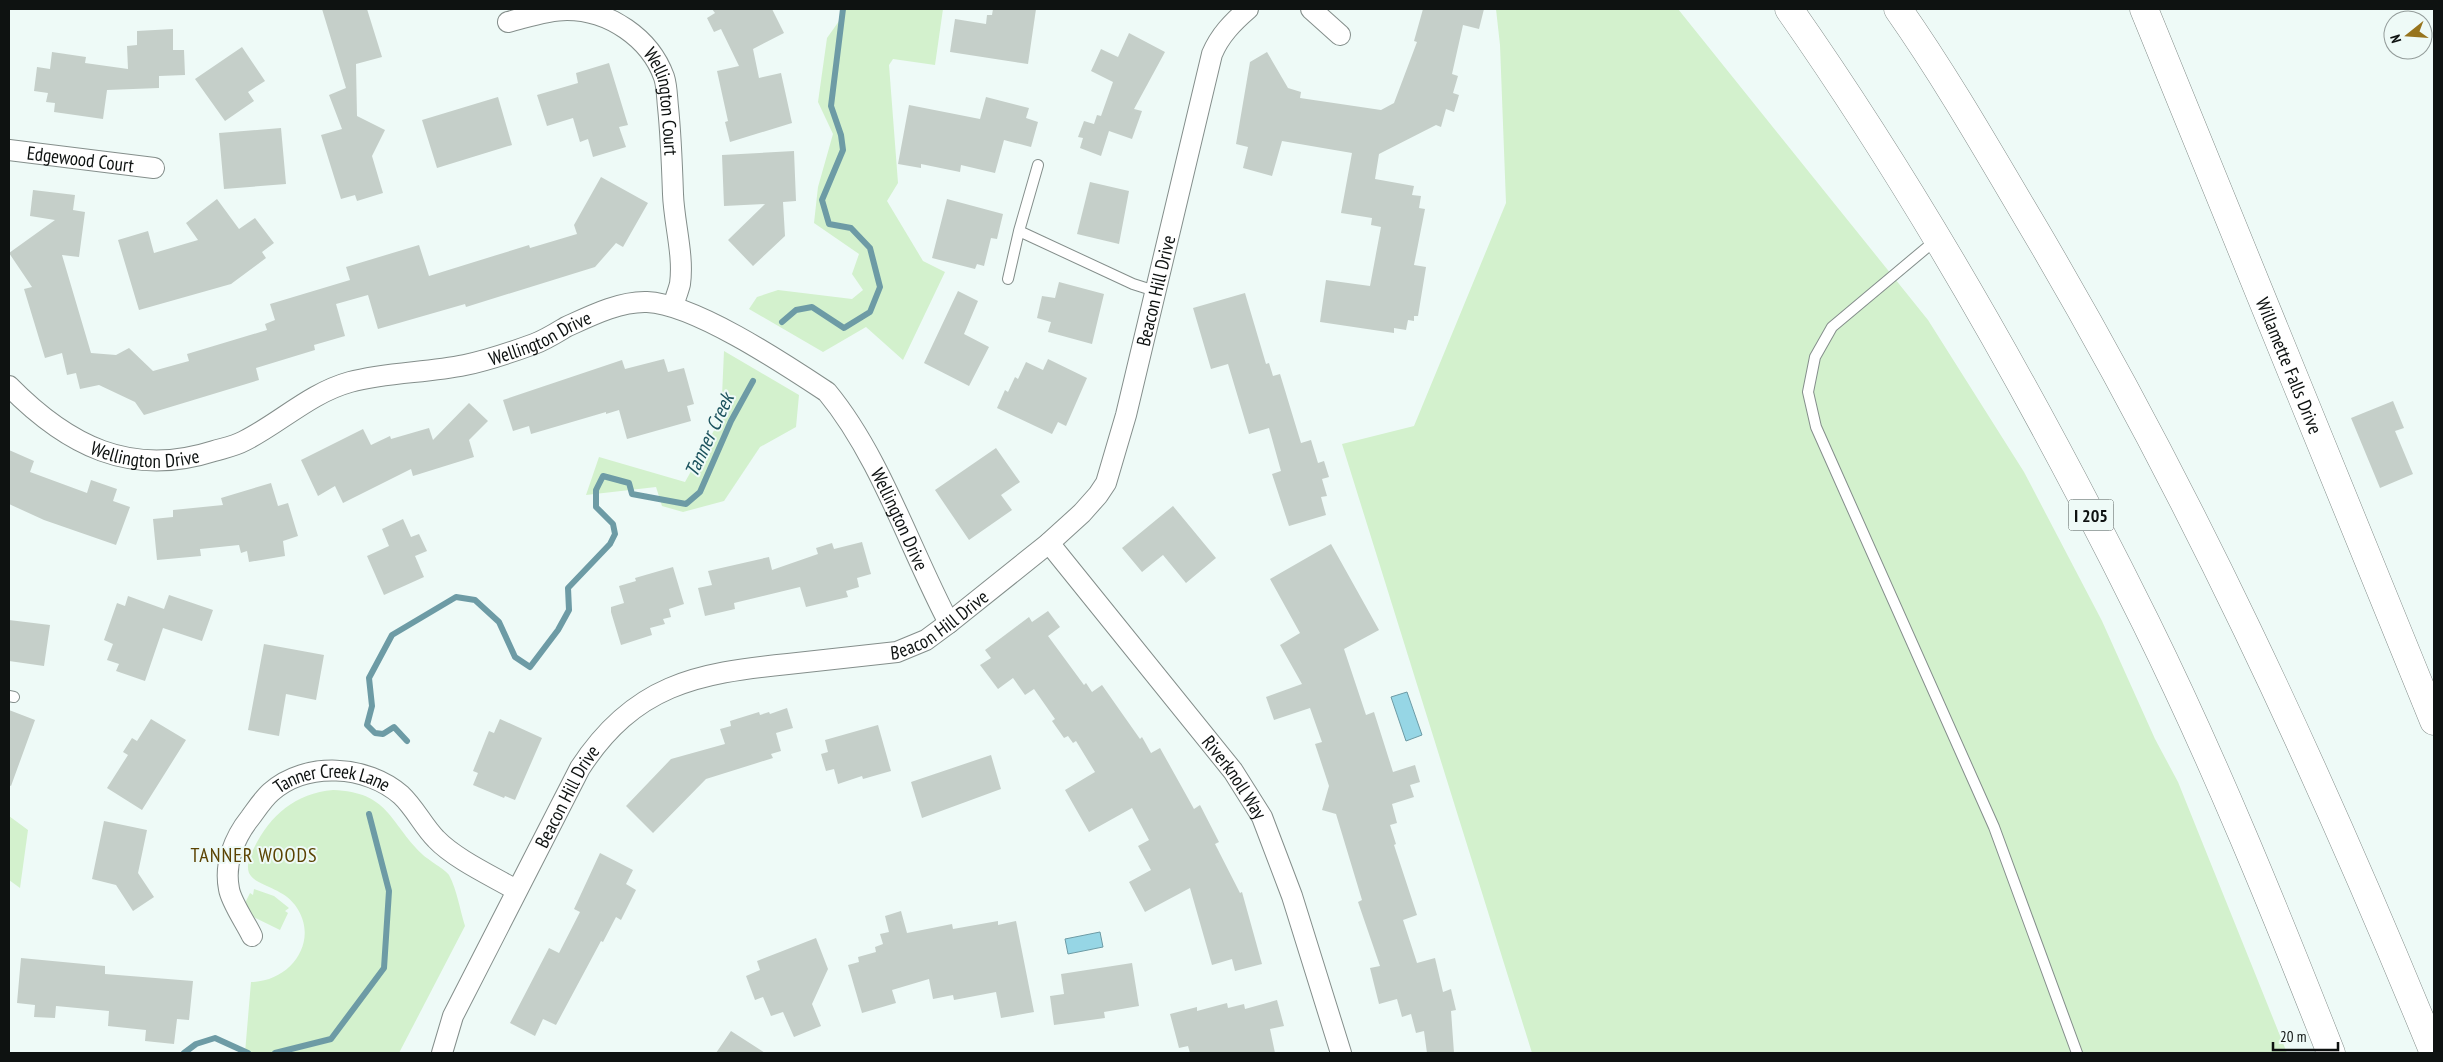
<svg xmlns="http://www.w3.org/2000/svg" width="2443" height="1062" font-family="'PT Sans Narrow',sans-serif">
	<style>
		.green { fill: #d3f1cd }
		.water { fill: #96d6e5; stroke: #6d9ba5 }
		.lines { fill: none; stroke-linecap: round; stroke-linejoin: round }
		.stream { stroke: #6d9ba5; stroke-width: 6 }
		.building { fill: #c5cfc9 }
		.lane-casing { stroke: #848e8b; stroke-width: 12 }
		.street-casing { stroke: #848e8b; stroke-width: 22 }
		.secondary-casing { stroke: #848e8b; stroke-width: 29 }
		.highway-casing { stroke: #848e8b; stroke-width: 29 }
		.lane { stroke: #fff; stroke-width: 10 }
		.street { stroke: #fff; stroke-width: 20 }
		.secondary { stroke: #fff; stroke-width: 28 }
		.highway { stroke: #fff; stroke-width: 28 }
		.labels { text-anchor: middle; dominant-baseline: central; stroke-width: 4; stroke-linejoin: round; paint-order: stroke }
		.shield { fill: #eefaf7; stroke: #515856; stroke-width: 1 }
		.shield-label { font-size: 18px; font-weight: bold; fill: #0e1211 }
		.street-label { font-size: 19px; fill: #0e1211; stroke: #eefaf7 }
		.water-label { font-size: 20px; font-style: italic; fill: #1b525d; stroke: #eefaf7 }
		.neighbourhood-label { font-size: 20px; letter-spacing: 1px; fill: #5b4303; stroke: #eefaf7 }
	</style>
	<rect width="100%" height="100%" fill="#eefaf7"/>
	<!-- green -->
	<path class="green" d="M844 9H943L935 65 893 59 889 65 898 183 887 201 923 261 945 272 903 360 866 327 823 352 749 309 757 297 778 290 852 299 863 290 852 274 859 254 814 223 818 187 833 134 818 102 827 38 844 14Z
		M1496 9H1678L1928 320 2024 472 2102 621 2155 739 2178 782 2287 1053H1532L1342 444 1414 426 1506 203 1500 45Z
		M724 351 799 395 796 427 760 447 724 501 683 512 662 506 656 487 586 495 599 457 685 482 721 418Z
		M333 790C389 792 389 822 422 854 428 860 446 870 449 875 457 890 460 910 465 926L399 1053H245L251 982C291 982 321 940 295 905 282 887 255 886 249 873 246 865 250 856 254 848 270 815 296 793 333 790Z
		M9 816 28 830 20 888 9 880Z
		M254 889 274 896 289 908 285 911 288 913 280 930 241 911 250 893 253 895Z"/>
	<!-- water -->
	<path class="water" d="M1407 692 1422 735 1406 741 1391 697Z
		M1100 932 1103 947 1068 954 1065 939Z"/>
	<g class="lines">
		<!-- stream -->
		<path class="stream" d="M782 322 796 310 812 307 844 328 870 312 880 287 870 248 851 228 829 224 822 200 843 150 841 135 831 106 843 9
			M407 741 394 727 383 734 375 733 367 725 372 706 369 678 392 635 456 597 475 600 499 622 515 657 530 667 558 630 569 610 568 588 610 544 615 534 613 524 596 507V490L603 476 629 483 632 494 686 504 700 492 731 421 753 381
			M184 1053 196 1044 215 1038 248 1053
			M275 1053 331 1039 384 968 389 891 369 814"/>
	</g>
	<!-- building -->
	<path class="building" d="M322 9H367L382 57 356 64 357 116 385 130 372 156 383 193 357 201 355 195 341 199 321 135 342 129 329 95 346 88Z
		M712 9H772L784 33 753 49 759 78 781 73 792 123 730 142 725 122 728 121 717 71 739 66 721 29 714 32 707 18 715 13Z
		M993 9H1036L1028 64 950 52 955 19 986 24 987 15H992Z
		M1423 9H1484L1479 29 1463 25 1452 74 1458 76 1453 93 1459 95 1454 112 1446 109 1441 127 1436 125 1379 154 1375 179 1414 186 1412 195 1421 196 1419 208 1425 209 1414 265 1426 267 1418 316H1414V321L1408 320 1406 330 1394 328V333L1320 322 1326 280 1370 286 1381 227 1371 225 1372 218 1341 213 1352 153 1282 141 1272 176 1243 168 1248 147 1236 144 1250 62 1267 52 1288 88 1301 92 1300 98 1381 110 1394 103 1417 42 1414 41Z
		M173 29V50H184L185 75 159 76V88L107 90 103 119 54 112 55 103 46 102 48 93 34 91 37 67 50 69 52 52 86 57 85 63 128 69 127 46 137 45V31Z
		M1129 33 1165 52 1134 109 1142 111 1132 139 1109 131 1101 156 1080 148 1083 138 1078 137 1084 121 1094 124 1097 115 1101 116 1113 82 1091 71 1101 49 1118 57Z
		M242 47 265 81 248 92 254 101 225 121 195 79Z
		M609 63 628 125 619 127 626 147 593 157 588 139 580 142 573 118 547 126 537 95 578 83 576 73Z
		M498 97 512 145 437 168 422 120Z
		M986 97 1029 108 1026 118 1038 122 1031 147 1004 140 995 173 961 165 960 172 921 164V168L898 164 909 105 980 119Z
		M281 128 286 184 224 189 219 133Z
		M794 151 796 201 783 202 785 236 753 266 728 240 765 204 724 206 722 155Z
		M601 177 648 203 623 247 616 243 595 267 466 307 465 304 378 329 368 295 336 304 345 336 314 345 315 350 256 368 259 380 144 415 135 402 99 385 80 389 76 373 67 375 62 353 45 358 24 289 32 287 9 253 55 220 30 216 33 190 75 195 73 210 85 212 79 257 62 255 91 353 116 355 129 348 153 371 189 361 187 354 267 330 265 324 275 320 270 304 350 280 346 267 419 245 429 276 529 245 530 248 577 234 574 225Z
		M1090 182 1129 191 1119 244 1077 234Z
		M217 199 239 229 255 218 274 243 262 252 266 258 231 284 139 310 118 240 148 231 154 253 198 240 186 223Z
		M947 199 1003 214 997 239 991 238 984 266 977 264 975 269 932 258Z
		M1059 282 1104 294 1092 344 1048 332 1051 322 1037 318 1042 296 1055 298Z
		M958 291 978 301 964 334 989 347 969 386 924 363Z
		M1245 293 1266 364 1269 363 1273 376 1280 374 1301 443 1311 440 1318 463 1324 461 1329 477 1322 479 1327 496 1321 497 1326 515 1289 526 1272 474 1281 471 1269 428 1249 434 1228 364 1211 369 1193 308Z
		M664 359 668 372 684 368 694 404 687 406 691 421 627 439 619 410 606 414V412L531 434 529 426 513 431 503 400 622 360 625 369Z
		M1048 359 1087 378 1066 426 1058 422 1052 434 997 408 1005 390 1008 392 1015 377 1018 379 1026 362 1043 370Z
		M2393 401 2404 428 2395 431 2413 474 2380 488 2351 418Z
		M469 403 488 421 469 440 474 457 413 476 411 469 343 503 335 486 318 496 301 460 363 429 371 445 390 436 391 439 429 428 433 440Z
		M996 448 1020 482 1001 495 1012 510 969 540 935 490Z
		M9 450 34 461 30 472 87 493 91 480 117 489 113 501 130 507 116 545 44 520 9 504Z
		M271 483 278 506 288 503 298 536 283 541 285 556 249 562 247 551 241 553 239 545 200 549 201 556 157 560 153 519 173 517V510L223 505 221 498Z
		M1173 506 1216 558 1186 583 1163 555 1142 572 1122 548Z
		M403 519 411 537 419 534 427 551 415 556 424 577 384 595 367 556 389 546 382 529Z
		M862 542 871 574 857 578 859 587 846 591 848 597 806 607 800 587 734 603 735 609 705 616 698 588 712 585 708 571 769 557 772 570 818 554 816 548 832 543 834 549Z
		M1331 544 1379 630 1344 649 1366 715 1374 712 1393 772 1415 765 1420 782 1410 785 1414 797 1392 804 1397 823 1390 825 1396 844 1394 845 1417 915 1403 920 1417 963 1435 958 1443 992 1451 989 1456 1010 1451 1011 1454 1053H1427L1424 1031 1416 1033 1411 1014 1402 1017 1397 999 1379 1004 1370 968 1380 966 1358 902 1362 900 1336 814 1322 810 1329 786 1315 744 1322 742 1310 708 1274 720 1266 697 1302 684 1280 645 1300 633 1270 579Z
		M673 567 684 604 669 609 671 617 663 619 665 624 650 628 652 635 621 645 611 612V607L624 603 619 586 636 581 635 578Z
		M169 595 213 610 202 641 163 628 145 681 116 671 119 664 107 660 113 644 104 640 117 603 125 606 128 596 164 609Z
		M1048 611 1060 627 1048 636 1084 685 1086 683 1092 692 1102 685 1140 739 1142 737 1151 753 1160 748 1194 809 1200 805 1219 842 1215 844 1240 893 1242 892 1262 964 1235 971 1232 959 1212 965 1190 888 1145 912 1129 882 1151 870 1138 846 1149 840 1132 808 1089 832 1065 790 1095 772 1076 741 1073 743 1068 736 1064 738 1052 721 1055 719 1034 689 1025 695 1013 678 998 689 980 665 991 658 985 650 1029 617 1032 622Z
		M9 620 50 625 44 666 9 661Z
		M264 644 324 655 316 700 286 694 279 736 248 730Z
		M787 708 793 728 776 733 781 751 771 754 773 758 706 779 653 833 626 806 671 759 725 744 720 729 731 726 730 721 759 712 760 715 769 712 770 714Z
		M9 710 35 720 11 786 9 785Z
		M151 719 186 740 142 810 107 788 128 755 123 752 132 738 137 741Z
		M500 719 542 738 515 800 505 796 504 798 473 785 478 773 473 771 489 731 494 733Z
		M878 725 891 771 863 779 862 776 838 784 834 769 826 771 821 754 828 752 825 740Z
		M991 755 1001 789 922 818 911 782Z
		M104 821 147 830 138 873 154 897 133 911 116 885 92 879Z
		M600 853 633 870 626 884 636 890 621 920 616 917 603 942 601 941 556 1025 543 1019 535 1036 510 1023 549 948 559 953 580 912 574 909Z
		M901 911 907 933 952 924 953 929 998 921V925L1016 921 1034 1012 1001 1018 996 992 954 1000 953 995 933 999 929 979 892 990 896 1003 862 1013 848 965 859 962 858 957 876 952 875 947 883 944 880 934 889 932 885 916Z
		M816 938 828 969 812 1004 821 1026 794 1037 783 1012 771 1016 763 997 755 1000 746 976 760 970 757 961Z
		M21 958 105 966V974L193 981 189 1020 177 1019 174 1044 145 1041 146 1030 108 1026 109 1011 56 1006 55 1018 34 1017 35 1005 17 1003Z
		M1132 963 1139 1006 1104 1012 1105 1018 1054 1025 1050 996 1064 994 1061 974Z
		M1277 1000 1284 1026 1270 1029 1275 1053H1190L1188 1046 1179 1048 1170 1014 1197 1007V1011L1227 1003 1228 1008 1244 1004 1245 1009Z
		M731 1031 765 1053H716Z"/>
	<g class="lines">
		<defs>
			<path id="lane" d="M1038 165 1019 231 1133 284 1155 291
				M1937 239 1832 327 1815 357 1808 392 1816 427 1994 827 2077 1053
				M1008 279 1019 231
				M9 696 14 697"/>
			<g id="street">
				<path d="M1311 9 1340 35"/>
				<path id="s1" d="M508 22C528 17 547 10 567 10 609 10 650 38 664 77 667 86 667 98 668 107 671 136 672 165 673 194 674 223 684 255 680 284 678 292 675 299 673 306"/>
				<path id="s2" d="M9 150 154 168"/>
				<path id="s3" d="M9 386C67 445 130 478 214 451 224 448 235 446 244 441 280 423 310 393 350 382 387 372 427 373 465 365 489 360 512 352 534 344 545 340 556 333 566 327 590 316 620 301 647 302 695 304 786 365 827 392 880 456 910 549 949 623"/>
				<path id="s4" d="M1049 543 1233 771 1262 817 1292 896 1341 1053"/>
				<path id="s5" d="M252 936C246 923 231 902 229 889 224 864 234 838 250 818 256 810 263 799 271 792 306 761 367 765 401 795 415 808 423 826 436 839 455 859 492 876 516 890"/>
				<path id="s6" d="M442 1053 453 1016 580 768C634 685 696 673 788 664 824 660 861 656 897 652L926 640 949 623 1049 543 1082 513 1098 495 1106 483 1126 415 1212 54C1220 35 1233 22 1248 9"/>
			</g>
			<g id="secondary">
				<path id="s7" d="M2144 9 2434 721"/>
			</g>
			<path id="highway" d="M1789 9C1925 203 2041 411 2146 623 2215 763 2274 908 2331 1053
				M1898 9C1945 76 1987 149 2029 220 2187 486 2317 767 2434 1053"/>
		</defs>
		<!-- lane casing -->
		<use href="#lane" class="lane-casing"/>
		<!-- street casing -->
		<use href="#street" class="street-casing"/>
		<!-- secondary casing -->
		<use href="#secondary" class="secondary-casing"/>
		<!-- highway casing -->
		<use href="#highway" class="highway-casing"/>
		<!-- lane -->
		<use href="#lane" class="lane"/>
		<!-- street -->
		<use href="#street" class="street"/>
		<!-- secondary -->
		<use href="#secondary" class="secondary"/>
		<!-- highway -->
		<use href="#highway" class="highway"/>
	</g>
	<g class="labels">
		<!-- shield labels -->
		<rect class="shield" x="2068.5" y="499.5" width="45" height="31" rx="4"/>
		<g class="shield-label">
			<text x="2091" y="515">I 205</text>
		</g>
		<!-- street labels -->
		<g class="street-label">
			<text stroke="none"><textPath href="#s1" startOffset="209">Wellington Court</textPath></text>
			<text stroke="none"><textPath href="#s2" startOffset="72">Edgewood Court</textPath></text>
			<text stroke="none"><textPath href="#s6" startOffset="1140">Beacon Hill Drive</textPath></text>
			<text stroke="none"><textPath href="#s3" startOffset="578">Wellington Drive</textPath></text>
			<text stroke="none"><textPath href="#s7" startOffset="385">Willamette Falls Drive</textPath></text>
			<text stroke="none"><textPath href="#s3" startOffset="158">Wellington Drive</textPath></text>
			<text stroke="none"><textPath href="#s3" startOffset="1042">Wellington Drive</textPath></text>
			<text stroke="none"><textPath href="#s6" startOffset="720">Beacon Hill Drive</textPath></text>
			<text stroke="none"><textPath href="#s4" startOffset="299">Riverknoll Way</textPath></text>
			<text stroke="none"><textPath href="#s5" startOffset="228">Tanner Creek Lane</textPath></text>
			<text stroke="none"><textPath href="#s6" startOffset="286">Beacon Hill Drive</textPath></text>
		</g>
		<!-- water labels -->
		<g class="water-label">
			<text transform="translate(709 435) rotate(-65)">Tanner Creek</text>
		</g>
		<!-- neighbourhood labels -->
		<g class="neighbourhood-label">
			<text x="254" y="855">TANNER WOODS</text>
		</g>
	</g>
	<!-- border -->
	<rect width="2443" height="1062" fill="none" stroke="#0e1211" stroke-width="20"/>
	<!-- north arrow -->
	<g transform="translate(2408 35) rotate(253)"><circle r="24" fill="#eefaf7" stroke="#949d9b"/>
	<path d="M0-4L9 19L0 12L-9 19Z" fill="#97741d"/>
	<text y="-8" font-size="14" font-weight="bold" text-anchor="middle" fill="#0e1211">N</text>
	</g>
	<!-- scale -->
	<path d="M2273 1042v8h65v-8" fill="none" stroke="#0e1211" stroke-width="2.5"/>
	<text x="2280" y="1042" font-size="15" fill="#0e1211" stroke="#eefaf7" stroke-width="4" paint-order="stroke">20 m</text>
</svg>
